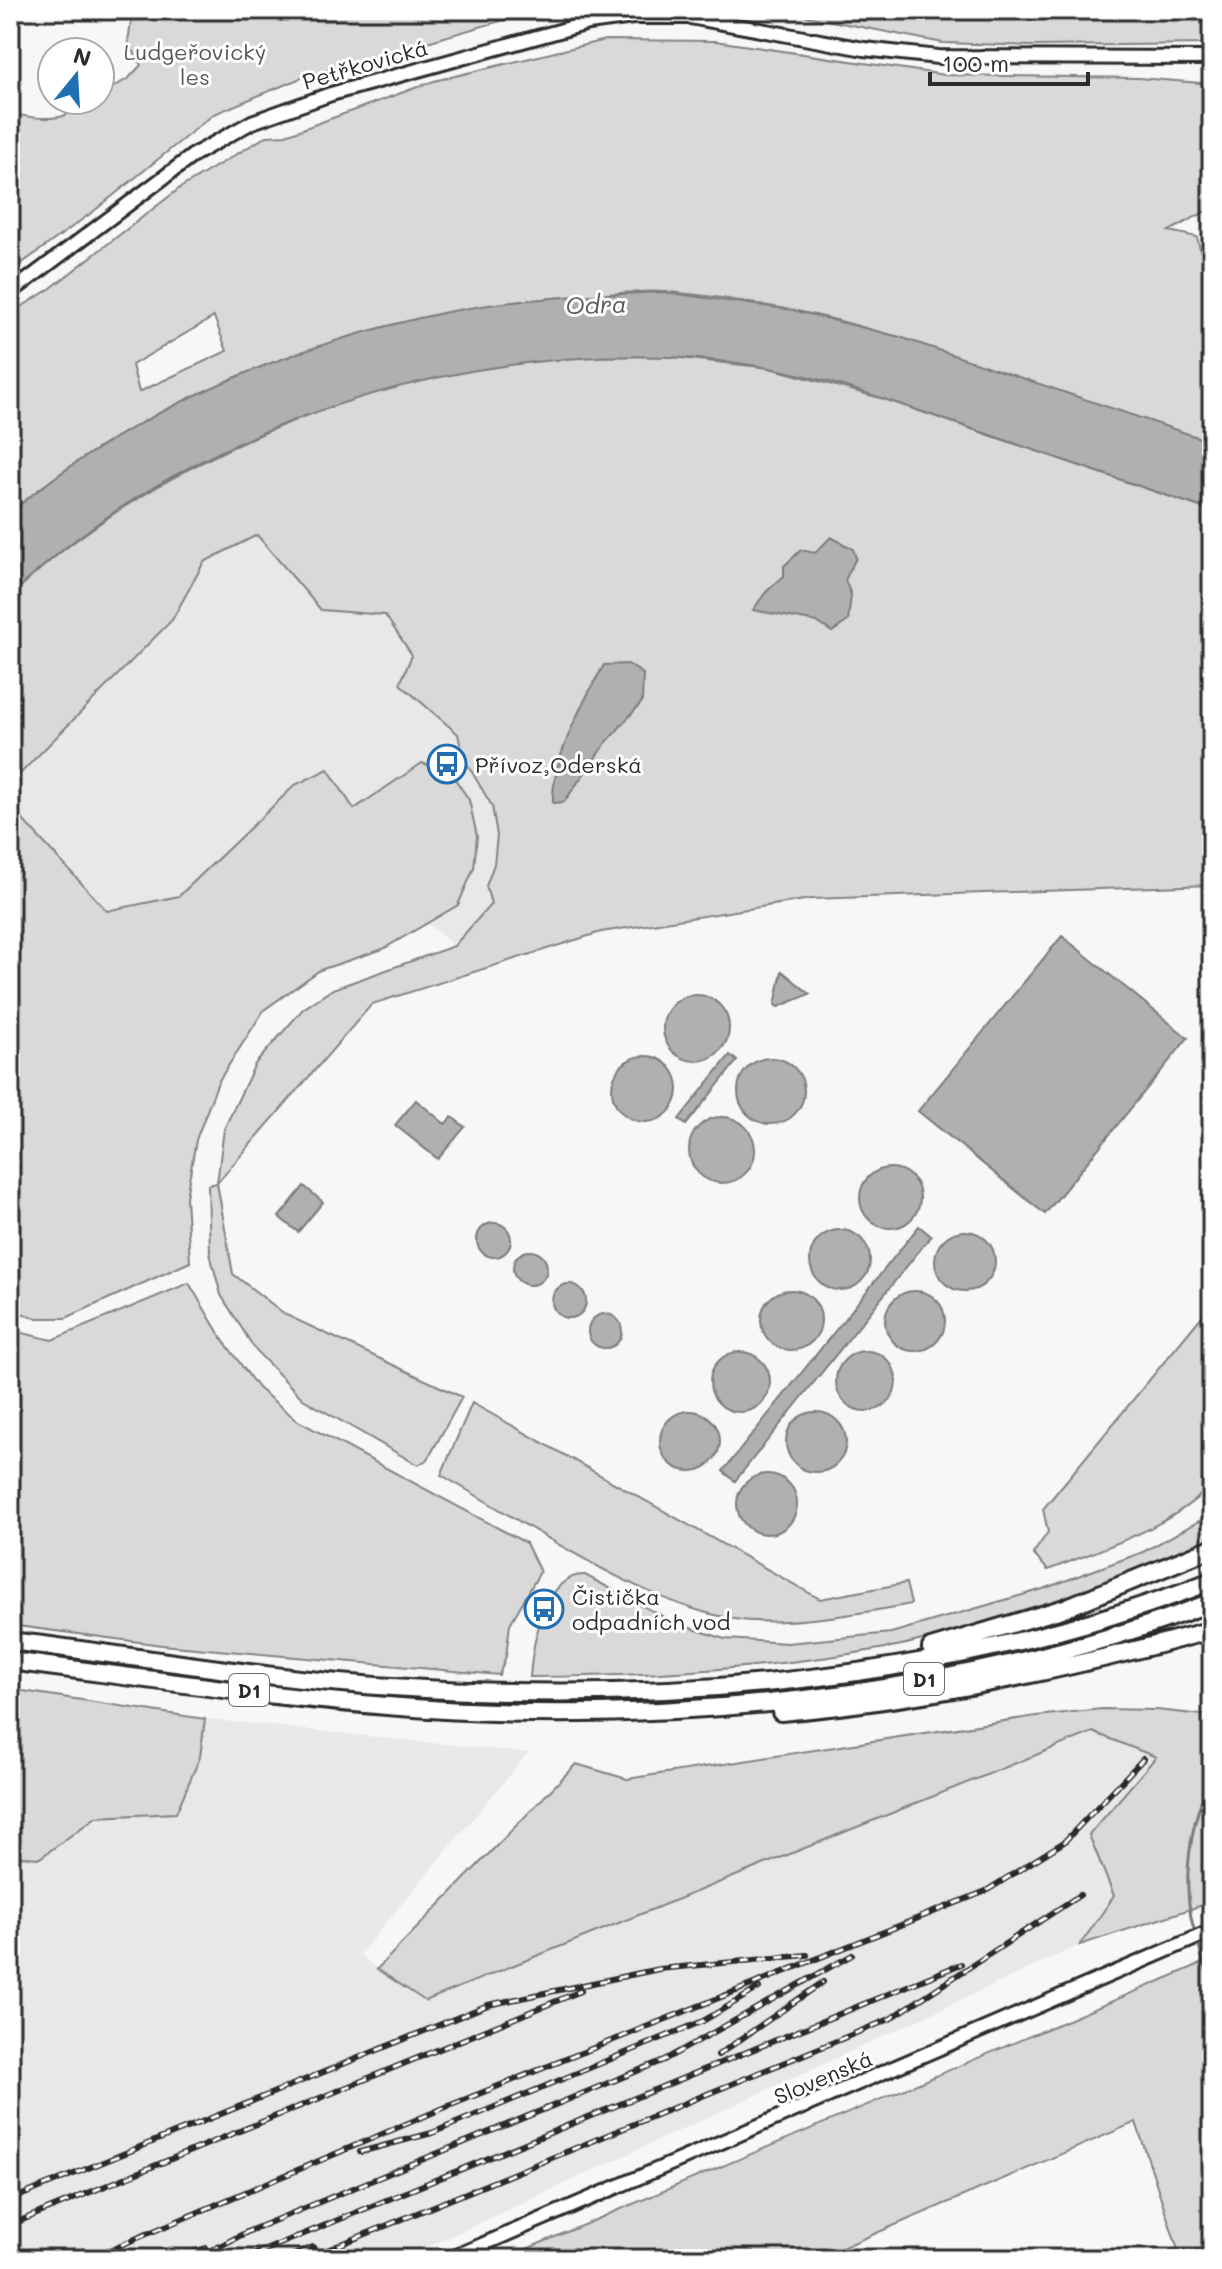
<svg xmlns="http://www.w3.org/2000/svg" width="1222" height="2269" font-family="Mali,sans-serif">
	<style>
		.built { fill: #e8e8e8 }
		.green { fill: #d9d9d9; stroke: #828282; stroke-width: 2; fill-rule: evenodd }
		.water { fill: #b0b0b0; stroke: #7b7b7b; stroke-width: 2 }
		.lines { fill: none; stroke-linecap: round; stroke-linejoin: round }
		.stream { stroke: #7b7b7b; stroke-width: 3 }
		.secondary-casing { stroke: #2b2b2b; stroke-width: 18 }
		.highway-casing { stroke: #2b2b2b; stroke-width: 22 }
		.secondary { stroke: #fff; stroke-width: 12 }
		.highway { stroke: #fff; stroke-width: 16 }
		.rail-casing { stroke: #2b2b2b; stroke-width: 6 }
		.rail { stroke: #fff; stroke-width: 3; stroke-dasharray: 9; stroke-linecap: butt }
		.labels { text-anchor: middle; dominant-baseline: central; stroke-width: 6; stroke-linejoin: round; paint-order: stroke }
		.shield { fill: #fff; stroke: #6b6b6b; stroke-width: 2 }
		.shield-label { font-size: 20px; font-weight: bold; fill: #2b2b2b }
		.park-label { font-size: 22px; fill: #565656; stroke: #fff }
		.street-label { font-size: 22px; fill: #2b2b2b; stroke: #fff }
		.poi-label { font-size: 22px; fill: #2b2b2b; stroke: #fff; text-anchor: start }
		.water-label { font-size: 24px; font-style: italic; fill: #5a5a5a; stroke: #fff }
	</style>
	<rect width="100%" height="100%" fill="#f7f7f7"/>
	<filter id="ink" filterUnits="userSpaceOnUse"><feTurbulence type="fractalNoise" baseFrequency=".0125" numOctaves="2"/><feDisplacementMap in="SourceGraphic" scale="16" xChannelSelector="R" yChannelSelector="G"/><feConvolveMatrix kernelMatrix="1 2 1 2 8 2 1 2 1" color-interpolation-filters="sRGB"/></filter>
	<g filter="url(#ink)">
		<!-- built -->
		<path class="built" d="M257 535 321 610 385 615 412 655 400 685 458 734 463 757 492 806 497 835 494 864 486 886 491 904 454 946 428 924 458 905 353 809 329 770 295 785 179 896 106 911 10 806V784L172 620 204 562Z
			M205 1719 528 1753 360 1954 377 1969 425 2001 1093 1732 1156 1756 1089 1835 1114 1896 1080 1945 402 2259H10V1856L41 1858 96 1817 176 1813 200 1757Z"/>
		<!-- green -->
		<path class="green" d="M133 10H539L301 78 214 114 94 211 10 272V111C21 118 50 120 63 116 76 111 85 100 100 100V95L129 78 141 65 128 41Z
			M775 10H943L991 17 1066 10H1212V44L1031 46 943 43Z
			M605 40 715 41 945 75 1139 78 1212 84V208L1169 231 1197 237 1212 297V442C1149 422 1086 402 1023 381 946 355 871 325 791 310 750 303 706 294 664 292 641 290 617 294 594 295 393 305 165 381 10 513V314L51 288 180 188 267 136 286 135 434 81ZM214 317 227 351 139 392 132 365Z
			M662 356 770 368 884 399 1212 511V885L811 899 601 932 372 1004 217 1183 233 1274 286 1315 462 1397 428 1459 418 1465 303 1399 256 1351 221 1295 210 1254 208 1185 217 1183 224 1129 255 1064 303 1009 333 989 454 946 491 904 486 886 494 864 497 835 492 806 463 757 458 734 400 684 412 655 385 615 321 610 257 535 204 562 172 620 10 784V597C142 467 368 372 552 358 588 355 626 357 662 356Z
			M422 763 451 773 469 800 477 836 474 868 458 905 383 949 320 970 264 1010 218 1082 196 1140 186 1197 190 1262 66 1318H35L10 1309V806L107 911 179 896 295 785 328 769 354 809Z
			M1212 1053V1484C1171 1528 1103 1548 1048 1570L1033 1554 1048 1532 1043 1509 1212 1304 1205 1286Z
			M189 1283 221 1337 258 1388 298 1421 526 1543 540 1572 510 1624 506 1656 499 1675 162 1645 10 1625V1330L52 1340Z
			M472 1403 820 1599 906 1583 911 1604C864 1613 789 1626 741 1620 648 1609 525 1522 441 1475Z
			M1212 1514V1540C1132 1576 1052 1604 967 1627 942 1634 917 1643 891 1647 771 1669 651 1676 530 1677 532 1645 545 1573 585 1575L675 1623 725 1639 787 1643 891 1633 1043 1589 1143 1552Z
			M10 1689 205 1719 200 1757 176 1813 96 1817 40 1858 10 1856Z
			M1102 1709 1157 1710 1212 1716V1902L1080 1945 1114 1896 1089 1835 1156 1757 1093 1732 425 2001 377 1969 576 1764 627 1779 1036 1716Z
			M1212 1959V2259H1181L1136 2122 816 2259H503Z"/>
		<!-- water -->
		<path class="water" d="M664 292 793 310 900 337 1212 442V511C1128 482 1045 454 961 425 899 404 834 380 769 368 515 322 194 414 10 597V513C130 410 293 344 447 312 518 298 591 295 664 292Z
			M831 537 853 549 856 558 845 580 851 595 848 621 832 632 817 622 753 610 766 592 784 576V566L801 550 815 553Z
			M628 664 643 674 642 702 605 744 564 802 553 803C551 761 583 701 604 665Z
			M1062 936 1188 1038 1045 1214 918 1111Z
			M782 971 810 994 778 1007 775 1005Z
			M663 1028a33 33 0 1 1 66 0a33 33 0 1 1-66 0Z
			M730 1055 737 1061 686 1125 679 1119Z
			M612 1089a33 33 0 1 1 66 0a33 33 0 1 1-66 0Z
			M738 1091a33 33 0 1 1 66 0a33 33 0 1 1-66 0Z
			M416 1100 445 1124 452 1117 465 1127 438 1159 395 1125Z
			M689 1150a33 33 0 1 1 66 0a33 33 0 1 1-66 0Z
			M860 1198a30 30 0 1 1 60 0a30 30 0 1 1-60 0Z
			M304 1186 323 1202 298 1232 279 1217Z
			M477 1240a17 17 0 1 1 34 0a17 17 0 1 1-34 0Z
			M919 1226 931 1236 735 1481 723 1471Z
			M810 1260a30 30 0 1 1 60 0a30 30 0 1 1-60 0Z
			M935 1261a30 30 0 1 1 60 0a30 30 0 1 1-60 0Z
			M513 1268a17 17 0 1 1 34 0a17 17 0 1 1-34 0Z
			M552 1301a17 17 0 1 1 34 0a17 17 0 1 1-34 0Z
			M761 1320a30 30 0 1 1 60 0a30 30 0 1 1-60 0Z
			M885 1321a30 30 0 1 1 60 0a30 30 0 1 1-60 0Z
			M588 1331a17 17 0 1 1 34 0a17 17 0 1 1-34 0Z
			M836 1381a30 30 0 1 1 60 0a30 30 0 1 1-60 0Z
			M710 1382a30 30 0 1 1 60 0a30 30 0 1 1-60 0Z
			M660 1441a30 30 0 1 1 60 0a30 30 0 1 1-60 0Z
			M786 1442a30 30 0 1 1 60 0a30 30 0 1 1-60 0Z
			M737 1504a30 30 0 1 1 60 0a30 30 0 1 1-60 0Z"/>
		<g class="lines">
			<!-- stream -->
			<path class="stream" d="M1195 1933C1180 1884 1190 1820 1212 1776
				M1197 1940 1212 1990"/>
			<defs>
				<path id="secondary" d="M10 293 195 154 252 122 331 94 588 23 633 17H690L864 49 938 57 1212 58
					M449 2259 1212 1931"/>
				<path id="highway" d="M10 1641C137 1656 265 1679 393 1687 668 1705 953 1681 1212 1581
					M931 1648 1065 1608 1212 1548
					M10 1661C135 1677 261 1696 387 1706 655 1728 960 1700 1212 1602
					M781 1712C927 1699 1071 1669 1212 1630"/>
			</defs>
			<!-- secondary casing -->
			<use href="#secondary" class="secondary-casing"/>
			<!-- highway casing -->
			<use href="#highway" class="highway-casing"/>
			<!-- secondary -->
			<use href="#secondary" class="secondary"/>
			<!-- highway -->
			<use href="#highway" class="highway"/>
			<defs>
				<path id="rail" d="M718 2055 823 1982
					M360 2152 432 2133 703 2021 759 1988
					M10 2200 488 2005 659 1969 807 1955
					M10 2225 581 1991
					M88 2259 446 2107 986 1891 1064 1842 1143 1759
					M171 2259 206 2248
					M195 2259 249 2231 664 2060 852 1955
					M243 2259 961 1964
					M284 2259 313 2247
					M305 2259 890 2019 1080 1895"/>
			</defs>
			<!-- rail casing -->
			<use href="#rail" class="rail-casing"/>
			<!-- rail -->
			<use href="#rail" class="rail"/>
		</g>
	</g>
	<!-- icons -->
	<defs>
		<symbol id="bus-ring" viewBox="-11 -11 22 22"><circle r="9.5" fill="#fff" stroke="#1f6fb2" stroke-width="1.5"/><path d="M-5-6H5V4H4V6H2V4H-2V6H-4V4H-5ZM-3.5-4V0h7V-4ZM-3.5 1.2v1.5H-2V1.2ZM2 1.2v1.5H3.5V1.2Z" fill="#1f6fb2"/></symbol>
	</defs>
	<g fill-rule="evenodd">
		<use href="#bus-ring" x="425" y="742" width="44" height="44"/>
		<use href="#bus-ring" x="522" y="1587" width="44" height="44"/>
	</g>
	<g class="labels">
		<!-- shield labels -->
		<g class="shield">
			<rect x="904" y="1663" width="40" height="32" rx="6"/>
			<rect x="229" y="1674" width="40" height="32" rx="6"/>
		</g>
		<g class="shield-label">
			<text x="924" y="1679">D1</text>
			<text x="249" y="1690">D1</text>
		</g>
		<!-- park labels -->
		<g class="park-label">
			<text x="195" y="51">Ludgeřovický<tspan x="195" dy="25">les</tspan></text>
		</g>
		<!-- street labels -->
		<g class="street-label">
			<text transform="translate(365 64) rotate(-16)">Petřkovická</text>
			<text transform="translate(823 2077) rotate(-23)">Slovenská</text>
		</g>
		<!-- poi labels -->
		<g class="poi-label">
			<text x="475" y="764">Přívoz,Oderská</text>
			<text x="572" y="1596">Čistička<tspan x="572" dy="25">odpadních vod</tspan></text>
		</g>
		<!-- water labels -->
		<g class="water-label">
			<text transform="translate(596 304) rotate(-2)">Odra</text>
		</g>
	</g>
	<!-- margin -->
	<rect width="1222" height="2269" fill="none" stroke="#fff" stroke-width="40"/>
	<rect x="20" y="20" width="1182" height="2229" fill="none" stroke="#2b2b2b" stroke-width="3" filter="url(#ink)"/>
	<!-- north arrow -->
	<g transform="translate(76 76) rotate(18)"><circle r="38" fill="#ffffff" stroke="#aaaaaa" stroke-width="2"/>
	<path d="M0-6L14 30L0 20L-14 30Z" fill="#1f6fb2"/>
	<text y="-12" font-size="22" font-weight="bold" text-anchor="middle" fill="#2b2b2b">N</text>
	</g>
	<!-- scale -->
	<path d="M930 72v12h158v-12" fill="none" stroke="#2b2b2b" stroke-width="4"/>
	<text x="942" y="72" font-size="24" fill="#2b2b2b" stroke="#ffffff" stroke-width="6" paint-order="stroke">100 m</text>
</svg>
